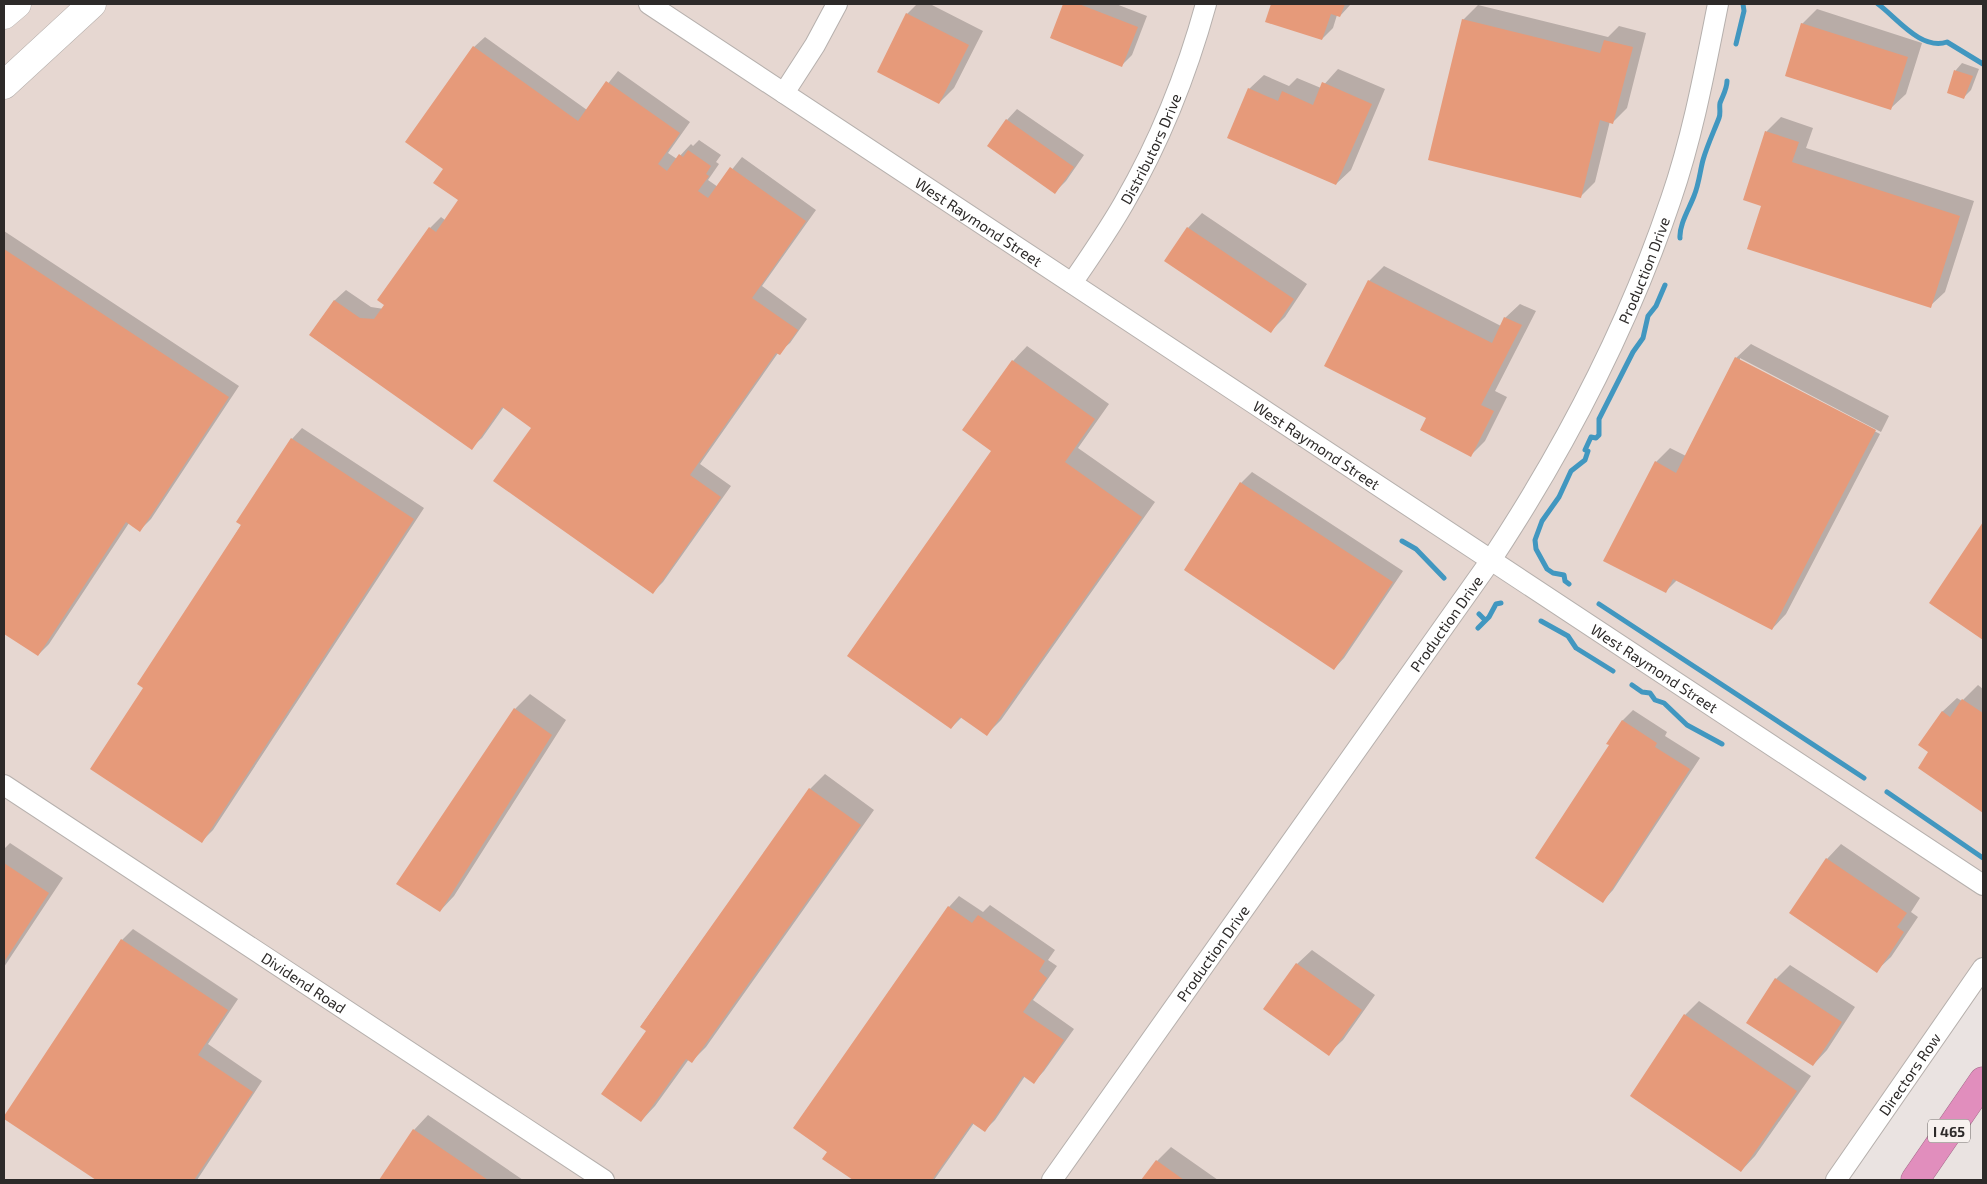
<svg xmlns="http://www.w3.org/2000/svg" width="1987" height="1184" font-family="'Exo 2',sans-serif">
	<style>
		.built { fill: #e6d7d1 }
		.shadow { fill: #0003 }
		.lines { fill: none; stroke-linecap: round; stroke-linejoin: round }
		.stream { stroke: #4197c0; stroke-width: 5 }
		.building { fill: #e69a7a }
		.street-casing { stroke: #b6b0ad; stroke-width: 22 }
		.secondary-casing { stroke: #b6b0ad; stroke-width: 29 }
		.highway-casing { stroke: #a26b89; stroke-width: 29 }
		.street { stroke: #fff; stroke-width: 20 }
		.secondary { stroke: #fff; stroke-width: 28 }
		.highway { stroke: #e18ebd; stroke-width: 28 }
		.labels { text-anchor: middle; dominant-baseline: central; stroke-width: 4; stroke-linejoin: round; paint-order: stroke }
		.shield { fill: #f7f1ee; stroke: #6a6664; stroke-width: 1 }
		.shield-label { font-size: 14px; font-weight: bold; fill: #2d2a29 }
		.street-label { font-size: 15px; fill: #2d2a29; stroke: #f7f1ee }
	</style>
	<rect width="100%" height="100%" fill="#eae3e1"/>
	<!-- built -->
	<path class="built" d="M4 4H1983V987L1849 1180H4Z"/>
	<!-- shadow -->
	<path class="shadow" d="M917 4H930L983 31 954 88 939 103 907 14Z
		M1065 4H1116L1147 16 1132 55 1122 65 1051 37Z
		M1272 4H1351L1340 16 1337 15 1333 28 1322 39 1267 21Z
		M1478 5 1608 37 1619 26 1646 33 1627 108 1613 122 1610 121 1595 182 1580 197 1463 20Z
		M1817 9 1922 43 1906 94 1891 108 1802 24Z
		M485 37 587 110 618 71 690 122 668 153 677 159 691 144 693 146 699 140 721 155 716 162 719 164 708 180 718 187 742 157 816 210 762 286 807 319 790 343 778 353 700 464 731 486 663 582 653 592 533 427 504 407 482 438 471 448 310 335 335 300 346 290 371 307 384 309 386 305 379 300 430 228 441 217 445 220 460 200 445 168 474 47Z
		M1962 63 1979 69 1971 90 1964 97 1949 93 1956 70Z
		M1338 69 1385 89 1351 170 1336 184 1249 89 1264 75 1289 86 1297 78 1321 88Z
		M1017 109 1084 155 1066 181 1055 192 1007 120Z
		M1781 117 1813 128 1806 148 1974 201 1945 292 1930 306 1762 205 1745 199 1767 131Z
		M1202 213 1307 284 1285 317 1270 332 1188 228Z
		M4 231 239 386 151 519 140 530 129 523 49 644 38 655 4 632Z
		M1384 266 1501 326 1505 318 1520 304 1536 311 1495 391 1507 397 1485 441 1471 455 1427 417 1369 281Z
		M1751 344 1889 416 1881 432 1740 358V361L1880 434 1786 614 1772 629 1677 580 1666 591 1656 462 1670 448 1686 456 1736 358Z
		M1027 346 1109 404 1078 448 1155 502 1001 720 987 734 962 717 951 728 993 451 1013 361Z
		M302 428 424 508 213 830 202 841 145 687 292 439Z
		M1252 472 1403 571 1344 658 1334 669 1241 483Z
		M1983 525V639L1931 603Z
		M1978 685 1983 689V811L1919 767 1930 752 1942 712 1957 698 1962 701Z
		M530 694 566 720 454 896 440 911 398 883 515 709Z
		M1633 710 1667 732 1665 736 1700 758 1613 890 1603 901 1610 745 1622 721Z
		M825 774 874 810 706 1047 692 1061 689 1059 655 1106 641 1121 648 1031 641 1026 810 789Z
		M10 843 63 878 4 967V849Z
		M1841 844 1920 898 1911 912 1918 917 1891 957 1876 971 1827 859Z
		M959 896 983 912 990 905 1055 950 1048 960 1057 966 1033 1000 1074 1029 1044 1071 1034 1082 1025 1076 995 1120 984 1131 974 1123 934 1180H855L824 1159 949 907Z
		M133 929 238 999 208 1044 262 1081 197 1180H98L4 1118 122 940Z
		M1312 950 1375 995 1343 1040 1328 1054 1265 1009 1297 964Z
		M1790 965 1855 1007 1827 1050 1813 1065 1776 979Z
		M1699 1001 1811 1076 1755 1156 1741 1171 1685 1015Z
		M428 1115 523 1180H381L414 1130Z
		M1171 1147 1218 1180H1143L1157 1161Z"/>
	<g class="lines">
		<!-- stream -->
		<path class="stream" d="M1878 4C1896 17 1921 51 1947 42L1983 64
			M1736 44 1744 11 1743 4
			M1680 238C1679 225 1689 209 1694 196 1699 184 1700 171 1703 160 1707 146 1714 131 1719 118 1721 113 1719 107 1720 103 1723 95 1727 89 1727 81
			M1402 541 1416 549 1444 578
			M1569 584 1565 581 1564 575 1553 573 1547 569 1536 549 1535 540 1542 521 1559 497 1571 471 1585 460 1588 451 1585 450 1591 437 1596 438 1599 435V419L1633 352 1643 338 1648 316 1656 306 1665 285
			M1599 604 1864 778
			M1479 614 1485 620
			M1541 621 1568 636 1576 648 1613 671
			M1478 628 1489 617 1496 604 1501 603
			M1632 685 1642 692 1650 693 1655 700 1664 703 1687 725 1722 744
			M1887 792 1983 858"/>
	</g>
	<!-- building -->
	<path class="building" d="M1063 4H1079L1138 27 1122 67 1050 38Z
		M1271 4H1345L1340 17 1331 14 1322 40 1265 22Z
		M906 13 969 45 939 104 877 72Z
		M1462 19 1600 53 1604 40 1633 47 1613 124 1600 120 1581 198 1428 160Z
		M1801 23 1908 57 1891 110 1785 76Z
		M473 46 578 121 606 81 680 133 658 164 667 171 679 154 683 157 688 150 711 166 706 174 709 176 698 191 708 198 730 167 806 221 752 298 798 330 780 355 776 353 690 475 721 497 653 594 493 481 531 428 502 407 472 450 309 335 334 300 360 318 374 319 384 305 377 300 429 227 436 232 458 200 433 183 443 169 405 142Z
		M1954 70 1973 76 1964 99 1947 93Z
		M1322 82 1372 104 1336 185 1227 138 1248 88 1278 101 1282 91 1313 105Z
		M1006 119 1074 167 1055 194 987 146Z
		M1765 131 1799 142 1792 162 1960 216 1931 308 1747 249 1761 206 1743 200Z
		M1187 227 1294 299 1271 333 1164 261Z
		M4 249 229 397 140 532 126 522 38 656 4 634Z
		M1368 280 1492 343 1504 317 1522 325 1481 405 1494 411 1471 457 1420 430 1426 418 1324 366Z
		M1735 357 1876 430 1772 630 1673 579 1666 593 1603 561 1655 461 1676 473Z
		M1012 360 1095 419 1065 462 1142 517 987 736 960 717 951 729 847 656 991 451 962 430Z
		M291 438 414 519 202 843 90 769 143 688 137 684 241 525 236 522Z
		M1240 482 1393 582 1334 670 1184 570Z
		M1983 522V640L1929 603Z
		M1962 699 1983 713V813L1918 768 1928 752 1918 745 1942 711 1950 717Z
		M514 708 552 735 440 912 396 884Z
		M1622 720 1657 743 1655 747 1690 769 1603 903 1535 858 1609 745 1606 744Z
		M809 788 861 825 692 1063 686 1059 641 1122 601 1094 646 1031 640 1027Z
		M1826 858 1907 913 1897 927 1904 932 1877 973 1789 913Z
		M4 863 49 893 4 962Z
		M948 906 972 923 978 915 1045 961 1039 971 1047 978 1023 1012 1064 1040 1034 1084 1023 1076 985 1132 972 1123 932 1180H853L822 1159 827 1152 793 1128Z
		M121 939 228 1010 198 1055 253 1092 194 1180H96L4 1119V1116Z
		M1296 963 1362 1010 1329 1056 1263 1009Z
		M1775 978 1842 1022 1813 1066 1746 1023Z
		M1684 1014 1797 1091 1741 1172 1630 1096Z
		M413 1129 488 1180H379Z
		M1156 1160 1184 1180H1141Z"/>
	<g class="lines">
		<defs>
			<g id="street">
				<path id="s1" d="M649 4 1983 885"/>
				<path d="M784 93 815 45 837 4"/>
				<path id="s2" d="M1072 283C1090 257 1108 231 1124 203 1160 141 1187 73 1206 4"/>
				<path id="s3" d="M4 785 604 1180"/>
				<path id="s4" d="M1052 1180 1491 560C1566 446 1628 327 1671 199 1693 135 1705 69 1718 4"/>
				<path id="s5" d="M1836 1180 1983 968"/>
			</g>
			<path id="secondary" d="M4 15 17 4
				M4 85 92 4"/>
			<path id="highway" d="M1915 1180 1983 1081"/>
		</defs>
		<!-- street casing -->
		<use href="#street" class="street-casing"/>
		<!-- secondary casing -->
		<use href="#secondary" class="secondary-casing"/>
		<!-- highway casing -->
		<use href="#highway" class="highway-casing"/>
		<!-- street -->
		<use href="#street" class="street"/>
		<!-- secondary -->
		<use href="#secondary" class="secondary"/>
		<!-- highway -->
		<use href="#highway" class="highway"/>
	</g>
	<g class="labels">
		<!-- shield labels -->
		<rect class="shield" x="1928" y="1119.5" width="42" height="23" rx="4"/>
		<g class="shield-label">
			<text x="1949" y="1131">I 465</text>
		</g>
		<!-- street labels -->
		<g class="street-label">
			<text stroke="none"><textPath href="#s2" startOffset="156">Distributors Drive</textPath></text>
			<text stroke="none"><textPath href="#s1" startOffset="395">West Raymond Street</textPath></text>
			<text stroke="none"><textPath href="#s4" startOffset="1088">Production Drive</textPath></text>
			<text stroke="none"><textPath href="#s1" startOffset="800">West Raymond Street</textPath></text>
			<text stroke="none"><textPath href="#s4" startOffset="682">Production Drive</textPath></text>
			<text stroke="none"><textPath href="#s1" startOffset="1205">West Raymond Street</textPath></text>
			<text stroke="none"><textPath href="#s4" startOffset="278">Production Drive</textPath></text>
			<text stroke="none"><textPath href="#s3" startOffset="359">Dividend Road</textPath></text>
			<text stroke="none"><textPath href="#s5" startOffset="129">Directors Row</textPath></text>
		</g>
	</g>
	<!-- border -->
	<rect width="1987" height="1184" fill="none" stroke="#2d2a29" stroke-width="10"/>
</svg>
